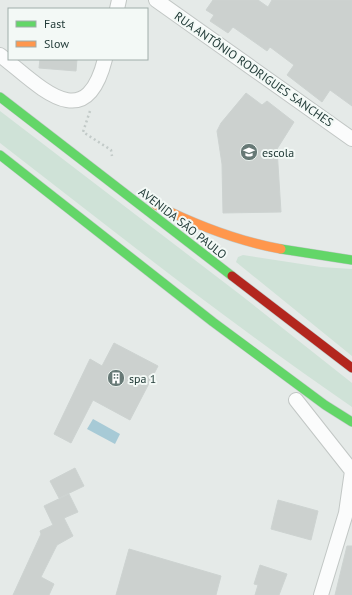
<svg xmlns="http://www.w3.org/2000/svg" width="352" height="595" font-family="'PT Sans',sans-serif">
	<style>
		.green { fill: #cfe2d7 }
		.water { fill: #a7cad6 }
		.building { fill: #ccd1cf; stroke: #cdd3d1 }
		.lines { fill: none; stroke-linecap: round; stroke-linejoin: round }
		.street-casing { stroke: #c2c7c5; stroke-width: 16 }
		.fast-casing { stroke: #c1c9c8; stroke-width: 10 }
		.slow-casing { stroke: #c1c9c8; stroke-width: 10 }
		.jam-casing { stroke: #c1c9c8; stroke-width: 10 }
		.path { stroke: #c2cac8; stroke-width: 2.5; stroke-dasharray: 2 3; stroke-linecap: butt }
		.street { stroke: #fbfcfc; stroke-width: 14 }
		.fast { stroke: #63d668; stroke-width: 9 }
		.slow { stroke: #ff974d; stroke-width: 9 }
		.jam { stroke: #b3261e; stroke-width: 9 }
		.labels { text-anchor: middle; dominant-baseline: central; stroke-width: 4; stroke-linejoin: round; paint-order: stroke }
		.street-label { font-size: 12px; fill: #233c39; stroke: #f3f9f6 }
		.poi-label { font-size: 12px; fill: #233c39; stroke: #f3f9f6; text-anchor: start }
	</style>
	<rect width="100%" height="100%" fill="#e5eae8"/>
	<!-- green -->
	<path class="green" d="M0 111 242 296 352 383V407C231 324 116 233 0 143Z
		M243 255 321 267 352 269V356L236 262 238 257Z"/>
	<!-- water -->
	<path class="water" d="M93 419 120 434 115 444 87 429Z"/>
	<!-- building -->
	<path class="building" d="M213 0H258L268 7 272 0H352V106L330 90 322 102 287 75 294 65 270 47 267 51 233 27 228 33 210 21 214 15 206 10Z
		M40 59H77L76 71 39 68Z
		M246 93 262 105 267 101 294 122 277 149 281 212 223 213 222 164 217 131 221 123Z
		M114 343 158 366 130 420 93 400 71 443 54 434 90 359 102 366Z
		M75 468 84 486 59 498 50 481Z
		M69 494 78 512 64 518 73 536 57 545 41 577 54 584 49 595H13L41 534 40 531 53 525 44 506Z
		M278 500 318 511 311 540 271 529Z
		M347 546H352V595H335Z
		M129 549 221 576 216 595H116Z
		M260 565 287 574 279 595H255L258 585 254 584Z"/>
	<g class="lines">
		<defs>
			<path id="street" d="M156 0 352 139
				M117 9 119 0
				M0 55C38 84 85 139 105 59
				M296 400 352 471
				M352 471 346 513 352 509
				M321 595 346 513"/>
			<path id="fast" d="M0 97 232 276
				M0 155 213 322 325 405 352 422
				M281 249 352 260"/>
			<path id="slow" d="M156 205C196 225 237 241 281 249"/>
			<path id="jam" d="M232 276 352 368"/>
		</defs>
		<!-- street casing -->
		<use href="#street" class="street-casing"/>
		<!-- fast casing -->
		<use href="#fast" class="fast-casing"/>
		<!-- slow casing -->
		<use href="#slow" class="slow-casing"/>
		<!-- jam casing -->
		<use href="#jam" class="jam-casing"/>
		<!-- path -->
		<path class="path" d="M90 111 83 132 111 150 112 156"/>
		<!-- street -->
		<use href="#street" class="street"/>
		<!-- fast -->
		<use href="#fast" class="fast"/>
		<!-- slow -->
		<use href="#slow" class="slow"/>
		<!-- jam -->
		<use href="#jam" class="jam"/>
	</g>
	<!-- icons -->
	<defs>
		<symbol id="school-disc" viewBox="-11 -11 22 22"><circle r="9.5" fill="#677976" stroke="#f3f9f6"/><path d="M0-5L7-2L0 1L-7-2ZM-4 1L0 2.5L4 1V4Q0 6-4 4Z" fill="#fff"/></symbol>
		<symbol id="building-disc" viewBox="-11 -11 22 22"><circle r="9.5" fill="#677976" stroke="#f3f9f6"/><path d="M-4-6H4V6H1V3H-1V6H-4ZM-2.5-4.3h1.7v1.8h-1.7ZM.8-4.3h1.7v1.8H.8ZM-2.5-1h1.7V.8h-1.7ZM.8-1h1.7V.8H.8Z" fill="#fff"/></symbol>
	</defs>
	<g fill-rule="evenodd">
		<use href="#school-disc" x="239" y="142" width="20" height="20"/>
		<use href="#building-disc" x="106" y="368" width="20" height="20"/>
	</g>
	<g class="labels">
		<!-- street labels -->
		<g class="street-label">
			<text transform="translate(254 69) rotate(35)">RUA ANTÔNIO RODRIGUES SANCHES</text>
			<text transform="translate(183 223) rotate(38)">AVENIDA SÃO PAULO</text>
		</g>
		<!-- poi labels -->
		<g class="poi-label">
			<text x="262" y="152">escola</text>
			<text x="129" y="378">spa 1</text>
		</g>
	</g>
	<!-- legend -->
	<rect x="8" y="8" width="140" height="52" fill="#f3f9f6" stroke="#a0adaa"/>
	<rect x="16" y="21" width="20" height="6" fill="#63d668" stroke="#a0adaa"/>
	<text x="44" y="28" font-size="12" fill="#233c39">Fast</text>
	<rect x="16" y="41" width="20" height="6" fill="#ff974d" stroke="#a0adaa"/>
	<text x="44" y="48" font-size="12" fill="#233c39">Slow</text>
</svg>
